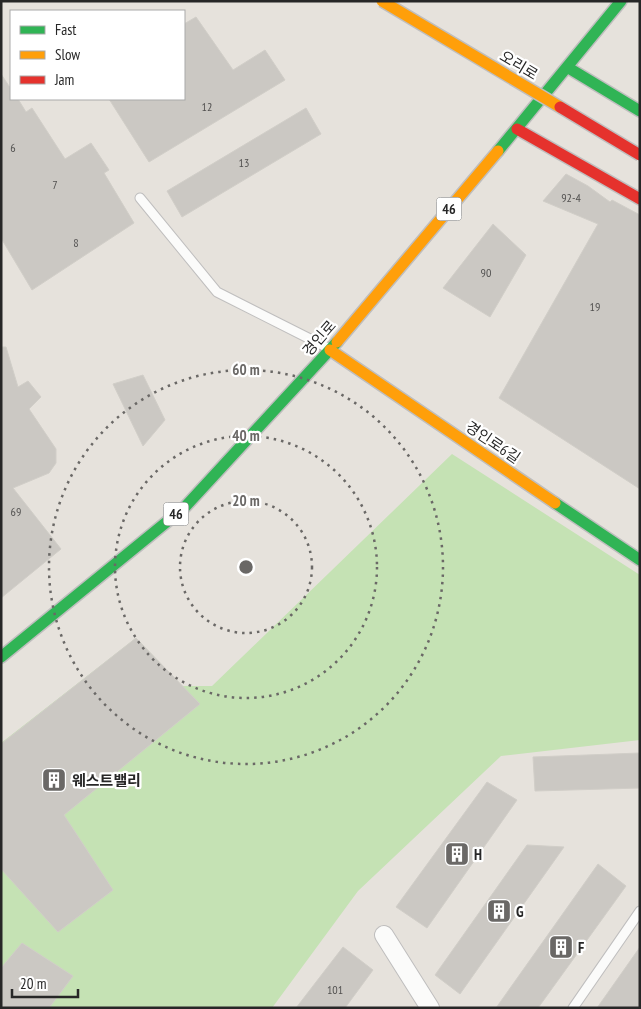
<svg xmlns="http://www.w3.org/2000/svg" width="641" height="1009" font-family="'PT Sans Narrow','Noto Sans KR',sans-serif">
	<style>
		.green { fill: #c5e2b4 }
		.building { fill: #cbc8c3; stroke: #d1cec8 }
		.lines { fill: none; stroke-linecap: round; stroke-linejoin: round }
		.lane-casing { stroke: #bfbebe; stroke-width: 11 }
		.street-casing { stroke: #bfbebe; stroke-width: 20 }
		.fast-casing { stroke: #bfbebe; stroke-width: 14 }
		.slow-casing { stroke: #bfbebe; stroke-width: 14 }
		.jam-casing { stroke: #bfbebe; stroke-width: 14 }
		.lane { stroke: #fbfbfa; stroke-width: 9 }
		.street { stroke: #fbfbfa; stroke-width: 18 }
		.fast { stroke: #30b455; stroke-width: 11 }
		.slow { stroke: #ff9f0a; stroke-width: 11 }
		.jam { stroke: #e5322d; stroke-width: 11 }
		.slow-bridge-casing { stroke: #bfbebe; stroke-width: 14; stroke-linecap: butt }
		.jam-bridge-casing { stroke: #bfbebe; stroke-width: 14; stroke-linecap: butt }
		.slow-bridge { stroke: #ff9f0a; stroke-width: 11 }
		.jam-bridge { stroke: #e5322d; stroke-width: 11 }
		.ring { fill: none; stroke: #6a6866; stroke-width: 2.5; stroke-dasharray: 2.5 5 }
		.labels { text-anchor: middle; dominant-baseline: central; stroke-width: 4.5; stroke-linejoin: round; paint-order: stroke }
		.number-label { font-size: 12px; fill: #525150 }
		.shield { fill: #fff; stroke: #686868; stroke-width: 1 }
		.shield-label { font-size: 14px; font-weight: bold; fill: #272727 }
		.street-label { font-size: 15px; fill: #272727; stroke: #fff }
		.poi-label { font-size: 15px; font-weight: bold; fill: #272727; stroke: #fff; text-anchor: start }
		.centre { fill: #6a6866; stroke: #fff; stroke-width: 2.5 }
		.ring-label { font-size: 15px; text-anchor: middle; font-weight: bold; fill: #6a6866; stroke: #fff; stroke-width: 4.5; stroke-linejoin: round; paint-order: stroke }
	</style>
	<rect width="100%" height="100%" fill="#e6e2dc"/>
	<!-- green -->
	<path class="green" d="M452 454 640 575V740L501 756 358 891 272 1008H1V743L136 638 182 686H212Z"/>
	<!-- building -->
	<path class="building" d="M196 17 233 70 265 50 285 80 149 162 109 99H184V24Z
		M1 74 11 89V99H18L26 112 32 108 65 159 91 143 109 170 104 173 134 223 32 290 1 238Z
		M306 108 321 134 182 217 167 191Z
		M566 174 588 186 610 202 612 200 640 215V489L499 398 598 224 543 201Z
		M493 224 526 255 490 317 443 288Z
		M1 347H6L18 387 28 381 41 397 29 409 56 449V463L49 473 13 488 61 549 1 598Z
		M143 375 165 420 143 446 113 384Z
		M136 638 200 704 64 815 113 890 58 932 1 869V744Z
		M640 753V788L535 791 533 757Z
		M487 782 517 800 427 928 396 907Z
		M527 845 564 847 460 994 435 975Z
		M598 864 626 886 538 1008H496Z
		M22 943 73 976 49 1008H1V968Z
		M343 947 373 970 345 1008H296Z
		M640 947V1008H597Z"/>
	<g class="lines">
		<defs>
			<path id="lane" d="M140 198 217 292 328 348
				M573 1008 640 911"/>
			<path id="street" d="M384 935 430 1008"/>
			<path id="fast" d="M567 67 640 111
				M498 151 621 1
				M555 503 640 560
				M1 657 185 507 337 342"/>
			<path id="slow" d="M337 342 498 151
				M330 350 555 503"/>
			<path id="jam" d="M517 129 640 199"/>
		</defs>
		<!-- lane casing -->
		<use href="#lane" class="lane-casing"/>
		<!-- street casing -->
		<use href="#street" class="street-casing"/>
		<!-- fast casing -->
		<use href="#fast" class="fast-casing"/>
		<!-- slow casing -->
		<use href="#slow" class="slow-casing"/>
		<!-- jam casing -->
		<use href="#jam" class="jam-casing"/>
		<!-- lane -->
		<use href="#lane" class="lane"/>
		<!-- street -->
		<use href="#street" class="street"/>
		<!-- fast -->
		<use href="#fast" class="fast"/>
		<!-- slow -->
		<use href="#slow" class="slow"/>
		<!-- jam -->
		<use href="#jam" class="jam"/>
		<defs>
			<path id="slow-bridge" d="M382 1 560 107"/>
			<path id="jam-bridge" d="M560 107 640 155"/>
		</defs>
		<!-- slow-bridge casing -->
		<use href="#slow-bridge" class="slow-bridge-casing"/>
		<!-- jam-bridge casing -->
		<use href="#jam-bridge" class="jam-bridge-casing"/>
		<!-- slow-bridge -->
		<use href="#slow-bridge" class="slow-bridge"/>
		<!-- jam-bridge -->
		<use href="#jam-bridge" class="jam-bridge"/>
	</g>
	<!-- distance rings -->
	<g class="ring">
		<circle cx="246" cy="567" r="66"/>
		<circle cx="246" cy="567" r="131"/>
		<circle cx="246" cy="567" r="197"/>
	</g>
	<!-- icons -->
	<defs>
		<symbol id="building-square" viewBox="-11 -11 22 22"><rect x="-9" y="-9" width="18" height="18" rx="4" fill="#6a6866" stroke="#fff"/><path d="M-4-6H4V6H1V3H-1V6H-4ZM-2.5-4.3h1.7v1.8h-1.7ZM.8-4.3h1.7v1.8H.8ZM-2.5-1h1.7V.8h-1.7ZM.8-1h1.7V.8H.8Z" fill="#fff"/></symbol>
	</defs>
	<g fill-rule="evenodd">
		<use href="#building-square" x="40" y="766" width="28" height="28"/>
		<use href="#building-square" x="443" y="840" width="28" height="28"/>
		<use href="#building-square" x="485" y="897" width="28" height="28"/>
		<use href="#building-square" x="547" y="933" width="28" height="28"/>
	</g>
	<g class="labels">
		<!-- number labels -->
		<g class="number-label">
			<text x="207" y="106">12</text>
			<text x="13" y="147">6</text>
			<text x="244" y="162">13</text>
			<text x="55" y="184">7</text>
			<text x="571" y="197">92-4</text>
			<text x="76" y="242">8</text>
			<text x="486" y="272">90</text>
			<text x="595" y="306">19</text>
			<text x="16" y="511">69</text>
			<text x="335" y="989">101</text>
		</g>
		<!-- shield labels -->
		<g class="shield">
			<rect x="436.5" y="197.5" width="25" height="23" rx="4"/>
			<rect x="163.5" y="502.5" width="25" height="23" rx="4"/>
		</g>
		<g class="shield-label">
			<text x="449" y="209">46</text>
			<text x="176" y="514">46</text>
		</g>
		<!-- street labels -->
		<g class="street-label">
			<text transform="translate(519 65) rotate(31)">오리로</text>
			<text transform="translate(319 338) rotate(-49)">경인로</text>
			<text transform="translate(493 442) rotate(34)">경인로6길</text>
		</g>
		<!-- poi labels -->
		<g class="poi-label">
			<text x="72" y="780">웨스트밸리</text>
			<text x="474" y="854">H</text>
			<text x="516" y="911">G</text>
			<text x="578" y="947">F</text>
		</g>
	</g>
	<circle cx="246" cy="567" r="8" class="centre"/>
	<g class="ring-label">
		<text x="246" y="375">60 m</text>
		<text x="246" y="441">40 m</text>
		<text x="246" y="506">20 m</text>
	</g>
	<!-- border -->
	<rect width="641" height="1009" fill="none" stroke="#272727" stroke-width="5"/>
	<!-- legend -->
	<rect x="10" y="10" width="175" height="90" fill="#ffffff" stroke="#a9a9a9"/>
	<rect x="20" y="26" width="25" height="8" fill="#30b455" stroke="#a9a9a9"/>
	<text x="55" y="35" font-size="15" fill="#272727">Fast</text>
	<rect x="20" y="51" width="25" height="8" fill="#ff9f0a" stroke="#a9a9a9"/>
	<text x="55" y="60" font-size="15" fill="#272727">Slow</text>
	<rect x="20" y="76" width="25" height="8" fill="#e5322d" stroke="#a9a9a9"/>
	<text x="55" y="85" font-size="15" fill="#272727">Jam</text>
	<!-- scale -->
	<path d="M12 989v8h66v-8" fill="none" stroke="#272727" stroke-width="2.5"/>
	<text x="20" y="989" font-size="15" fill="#272727" stroke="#ffffff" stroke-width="4" paint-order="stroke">20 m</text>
</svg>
